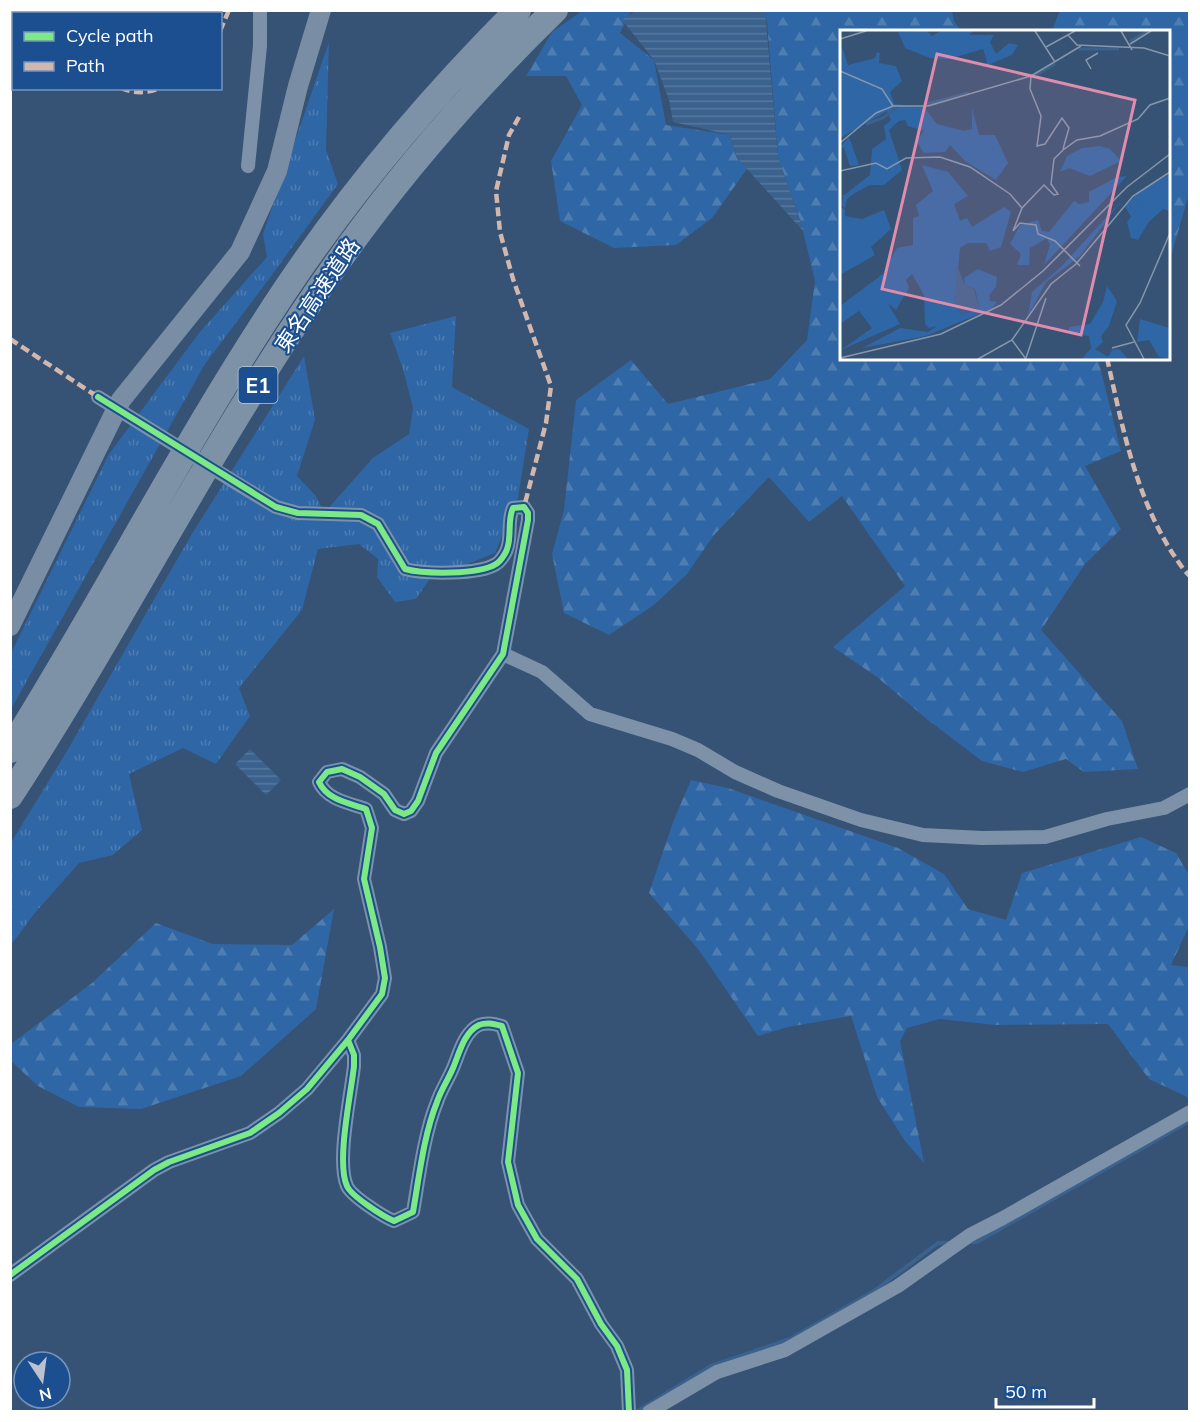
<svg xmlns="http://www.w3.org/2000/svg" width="1200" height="1422" font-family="Mulish,'Noto Sans JP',sans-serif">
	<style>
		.grass { fill: url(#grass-tufts) }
		.forest { fill: url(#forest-firs) }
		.water { fill: url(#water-rules) }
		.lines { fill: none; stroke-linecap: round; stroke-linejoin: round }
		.stream { stroke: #3b618d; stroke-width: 4 }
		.street { stroke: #7d92a8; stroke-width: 14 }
		.secondary { stroke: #798da4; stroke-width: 20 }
		.highway { stroke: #7e92a7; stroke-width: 26 }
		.street-bridge { stroke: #7d92a8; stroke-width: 14 }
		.quiet { stroke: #d1b7ad; stroke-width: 4.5; stroke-dasharray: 9 4.5; stroke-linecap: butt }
		.cycleway-casing { stroke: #1b4f8f; stroke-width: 10 }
		.cycleway { stroke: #7ce984; stroke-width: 6 }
		.labels { text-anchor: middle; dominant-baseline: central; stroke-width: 4.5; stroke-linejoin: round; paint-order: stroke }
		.shield { fill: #1b4f8f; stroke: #bbcadd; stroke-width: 1.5 }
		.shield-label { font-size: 21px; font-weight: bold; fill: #fff }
		.street-label { font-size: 22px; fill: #fff; stroke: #1b4f8f }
		.inset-river { fill: none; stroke: #3b618d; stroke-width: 3 }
		.inset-road { fill: none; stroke: #8697ac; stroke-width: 1.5 }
		.view { fill: #e08cad; fill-opacity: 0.15; stroke: #e08cad; stroke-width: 3 }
		.inset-edge { fill: none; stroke: #fff; stroke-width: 3 }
	</style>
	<defs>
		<pattern id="grass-tufts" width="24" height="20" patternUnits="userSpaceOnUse" patternTransform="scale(1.5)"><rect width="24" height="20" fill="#2f66a5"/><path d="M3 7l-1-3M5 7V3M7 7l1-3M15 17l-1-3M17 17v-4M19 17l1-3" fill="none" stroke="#4e7db2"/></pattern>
		<pattern id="forest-firs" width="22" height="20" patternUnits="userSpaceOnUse" patternTransform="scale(1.5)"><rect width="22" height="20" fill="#2f66a5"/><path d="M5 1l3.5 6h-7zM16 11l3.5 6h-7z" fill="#4e7db2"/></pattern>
		<pattern id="water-rules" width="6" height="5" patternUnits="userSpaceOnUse" patternTransform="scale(1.5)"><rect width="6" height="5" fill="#3b618d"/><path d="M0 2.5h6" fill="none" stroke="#58799e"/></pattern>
	</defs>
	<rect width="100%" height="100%" fill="#365274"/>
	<!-- grass -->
	<path class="grass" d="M329 42 326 150 338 184 269 279 205 364 11 709V653L109 454 199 333 267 257 263 234Z
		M456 316 452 387 529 429 518 498 495 553 465 565 433 574 416 599 395 602 377 577 378 559 359 544 318 549 302 610 239 688 250 716 216 764 183 748 129 774 142 830 113 855 79 863 34 914 11 945 10 844 67 751 190 537 304 356 315 420 297 476 316 496 324 513 373 458 409 434 413 408 403 369 390 333Z"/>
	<!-- forest -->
	<path class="forest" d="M11 10H73V13L14 14 13 64H11Z
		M1060 10 1189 11V194L1171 256 1169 257 1168 32 1052 31Z
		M582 11H631L620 33 654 60 666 125 730 135 737 158 747 169 712 218 676 245 614 248 560 221 551 161 582 105 566 76H526L552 32Z
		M763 11H952L954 21 961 31 842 32V358L1098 359 1121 451 1085 466 1121 529 1085 564 1041 630 1122 721 1138 769 1084 772 1066 759 1023 772 982 761 928 720 877 677 833 647 905 586 842 496 809 522 769 477 714 535 687 574 654 605 609 635 564 613 552 554 564 510 576 400 631 360 668 404 770 379 807 340 815 281 801 223 778 157 767 22Z
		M691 780 728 788 898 848 944 874 968 909 1006 920 1022 873 1141 837 1176 853 1189 875V926L1171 965 1189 967V1098L1149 1079 1108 1024 995 1025 940 1019 907 1028 900 1041 924 1163 905 1141 877 1097 851 1016 788 1027 758 1036 698 949 649 893 673 822Z
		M334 909 316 1009 241 1076 141 1109 79 1107 38 1086 11 1061V1044L92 983 156 923 213 944 292 945Z"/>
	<!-- water -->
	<path class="water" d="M635 11H765L778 157 804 232 737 158 730 135 673 122 669 100 654 60 622 20Z
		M250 749 281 780 266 795 235 764Z"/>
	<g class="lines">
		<!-- stream -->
		<path class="stream" d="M967 1242H977L1190 1121
			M636 1412 711 1366 790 1339 874 1291 938 1243H951"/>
		<!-- street -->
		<path class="street" d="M248 166 260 46V10
			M503 654 542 672 590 714 672 739 698 750 735 772 778 791 861 820 923 835 982 838 1045 837 1107 819 1164 808 1190 794
			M348 1040 354 1055V1066C351 1094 336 1162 347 1186 351 1196 384 1217 394 1221L413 1212C419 1177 424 1134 437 1102 441 1090 448 1080 453 1068 459 1054 464 1032 479 1025 487 1022 494 1024 502 1026L518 1073 508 1162 518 1205 537 1239 577 1279 601 1324 617 1346 627 1370 629 1412
			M10 1275 154 1170 169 1162 250 1133 279 1113 307 1089 348 1040 382 994 385 978 380 947 364 879 372 828 366 809C349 803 327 800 319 782L327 772 342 769 360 777 384 794 395 810 404 814 411 811 418 801 436 753 503 654 528 520V513L524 507 513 508C507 521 512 536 507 549 506 553 500 562 496 564 479 575 424 574 405 569L378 524 361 515 298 513 276 507 241 486
			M649 1412 717 1372 785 1350 898 1286 970 1235 1003 1218 1190 1112"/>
		<!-- secondary -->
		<path class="secondary" d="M10 626 121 400 240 252 277 171 298 86 321 10"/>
		<!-- highway -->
		<path class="highway" d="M10 750C105 599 185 440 284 292 352 190 431 97 518 10
			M10 796C131 610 228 409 361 230 419 152 484 79 555 10"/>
		<!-- street-bridge -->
		<path class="street-bridge" d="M98 397 241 486"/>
		<!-- quiet -->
		<path class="quiet" d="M107 10 109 14
			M84 14 88 10
			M220 31 229 10
			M10 64H14
			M121 88C135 94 147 93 161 88
			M519 117 509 135 496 191 500 232 513 279 551 386 546 423 524 507
			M10 339 98 397
			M1107 358C1122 425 1135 495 1173 554 1178 561 1183 570 1190 576"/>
		<defs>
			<path id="cycleway" d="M348 1040 354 1055V1066C351 1094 336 1162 347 1186 351 1196 384 1217 394 1221L413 1212C419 1177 424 1134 437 1102 441 1090 448 1080 453 1068 459 1054 464 1032 479 1025 487 1022 494 1024 502 1026L518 1073 508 1162 518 1205 537 1239 577 1279 601 1324 617 1346 627 1370 629 1412
				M10 1275 154 1170 169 1162 250 1133 279 1113 307 1089 348 1040 382 994 385 978 380 947 364 879 372 828 366 809C349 803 327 800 319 782L327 772 342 769 360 777 384 794 395 810 404 814 411 811 418 801 436 753 503 654 528 520V513L524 507 513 508C507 521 512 536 507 549 506 553 500 562 496 564 479 575 424 574 405 569L378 524 361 515 298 513 276 507 98 397"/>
		</defs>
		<!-- cycleway casing -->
		<use href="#cycleway" class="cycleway-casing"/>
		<!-- cycleway -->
		<use href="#cycleway" class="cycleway"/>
	</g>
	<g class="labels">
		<!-- shield labels -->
		<rect class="shield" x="238.5" y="367" width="39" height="36" rx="4.5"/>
		<g class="shield-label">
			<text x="258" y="385">E1</text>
		</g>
		<!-- street labels -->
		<g class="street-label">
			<text transform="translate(317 295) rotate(-56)">東名高速道路</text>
		</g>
	</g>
	<!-- overview -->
	<g transform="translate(840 30)">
		<rect width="330" height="330" fill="#365274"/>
		<path d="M9 107 19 135 10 136 4 118 0 117ZM330 144V156L323 164 314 174H300L291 187 285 176 299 162ZM287 146 204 235 210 215 207 208 190 218 189 235H177L181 224 170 214 180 195 198 190 202 201 209 202 234 171 239 174 249 172V162L277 147ZM282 170 240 226 206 252 188 286 192 262 221 237ZM44 243 42 256 47 272 60 294 1 320 32 298 19 281 0 294V276Z" fill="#2f66a5"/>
		<path d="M87 1 92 6 100 1H134L129 5H154L150 12 156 24 169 13 178 15 172 25 143 37 147 32 143 19 109 29 90 28 65 18 58 2ZM0 11 8 35 35 28 37 22 40 23 39 33 56 36 62 51 50 62 54 74 84 77 97 94 124 101 132 99V78L139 105H155L168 133 156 150 125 131 110 115 105 122 84 123 76 111 84 101 68 96 65 90 59 91 49 100 62 140 44 155H30L15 163 7 169 5 178 2 175 3 166 30 145 32 119 46 109 44 96 51 90 47 81 0 108ZM260 116 270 119 281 131 250 146 229 138 220 142 227 126 242 118ZM82 135 108 142 128 166 114 174 120 191 127 188 132 197 164 177 171 182 161 217 150 221 146 213H128L120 218 115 272 122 285 113 290 139 276 135 259 125 255 124 248 138 239 157 247 156 257 149 265 150 271 157 272 151 279 86 306 22 318 60 298 88 302 97 296 89 298 85 294 84 265 72 244 66 250 69 258 56 280 46 272 42 256 44 241 57 218 73 215V188L79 186 76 175 93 161ZM330 155V181L323 179 308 193 298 210 291 208 287 192 300 174 314 173ZM0 177 5 179V186L22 189 44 180 51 199 31 217 35 225 0 245ZM267 256 277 271 269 296 261 306 263 312 255 319 268 327 272 320 279 319 288 329H242L251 318 249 306 238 305 229 301V297L250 294 263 272ZM20 262 42 280 45 297 41 298 11 273ZM300 289 330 298V329L319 327 309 310 297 312Z" fill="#2f66a5"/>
		<path d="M117 236 125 255 134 259 139 278 122 285 115 274Z" fill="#3b618d"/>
		<path class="inset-river" d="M290 11 307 1M239 19H279M196 45 215 34M87 74 129 63M26 94 43 88 57 77"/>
		<path class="inset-road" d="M195 1 215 32M281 1 292 20M228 5 237 15 304 18 330 26M0 9 26 1M290 14 311 1M206 17 235 1M251 39 246 30 258 23M0 41 42 59 53 76M191 46 190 59 201 86 197 116 205 114 222 88 229 98 223 119M0 113 36 83 53 76H88L191 46 241 16M0 141 36 133 47 139 66 128 100 127 130 137 170 164 182 178M173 201 182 178 204 155 214 165 218 164 211 154 214 129 223 120 237 110 260 106 298 89 310 75 330 68M173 201 180 193 196 195 198 204 215 211 240 236M172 310 186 329M272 318 294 312M0 328 101 304 161 275 203 241 287 157 330 124M186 328 206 268M138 329 172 310 211 254 236 234 293 166 330 142M304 329 286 295 300 273 330 203"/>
		<path class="view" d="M97 24 295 70 241 305 42 259Z"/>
		<rect width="330" height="330" class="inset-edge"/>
	</g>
	<!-- border -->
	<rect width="1200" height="1422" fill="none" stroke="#ffffff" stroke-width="24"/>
	<!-- legend -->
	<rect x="12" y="12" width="210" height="78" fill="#1b4f8f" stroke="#7695bc" stroke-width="1.5"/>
	<rect x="24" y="32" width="30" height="9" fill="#7ce984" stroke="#7695bc" stroke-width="1.5"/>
	<text x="66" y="42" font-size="18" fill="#ffffff">Cycle path</text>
	<rect x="24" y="62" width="30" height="9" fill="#d1b7ad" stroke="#7695bc" stroke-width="1.5"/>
	<text x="66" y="72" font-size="18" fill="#ffffff">Path</text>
	<!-- north arrow -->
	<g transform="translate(42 1380) rotate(167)"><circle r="28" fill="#1b4f8f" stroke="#7695bc" stroke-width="1.5"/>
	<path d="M0-4.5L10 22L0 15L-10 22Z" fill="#b9c2ce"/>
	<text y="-9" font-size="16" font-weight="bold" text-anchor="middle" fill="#ffffff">N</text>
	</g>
	<!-- scale -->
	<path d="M996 1398v9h98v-9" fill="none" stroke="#ffffff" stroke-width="3"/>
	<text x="1005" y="1398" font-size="18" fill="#ffffff" stroke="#1b4f8f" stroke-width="4.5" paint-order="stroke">50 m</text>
</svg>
